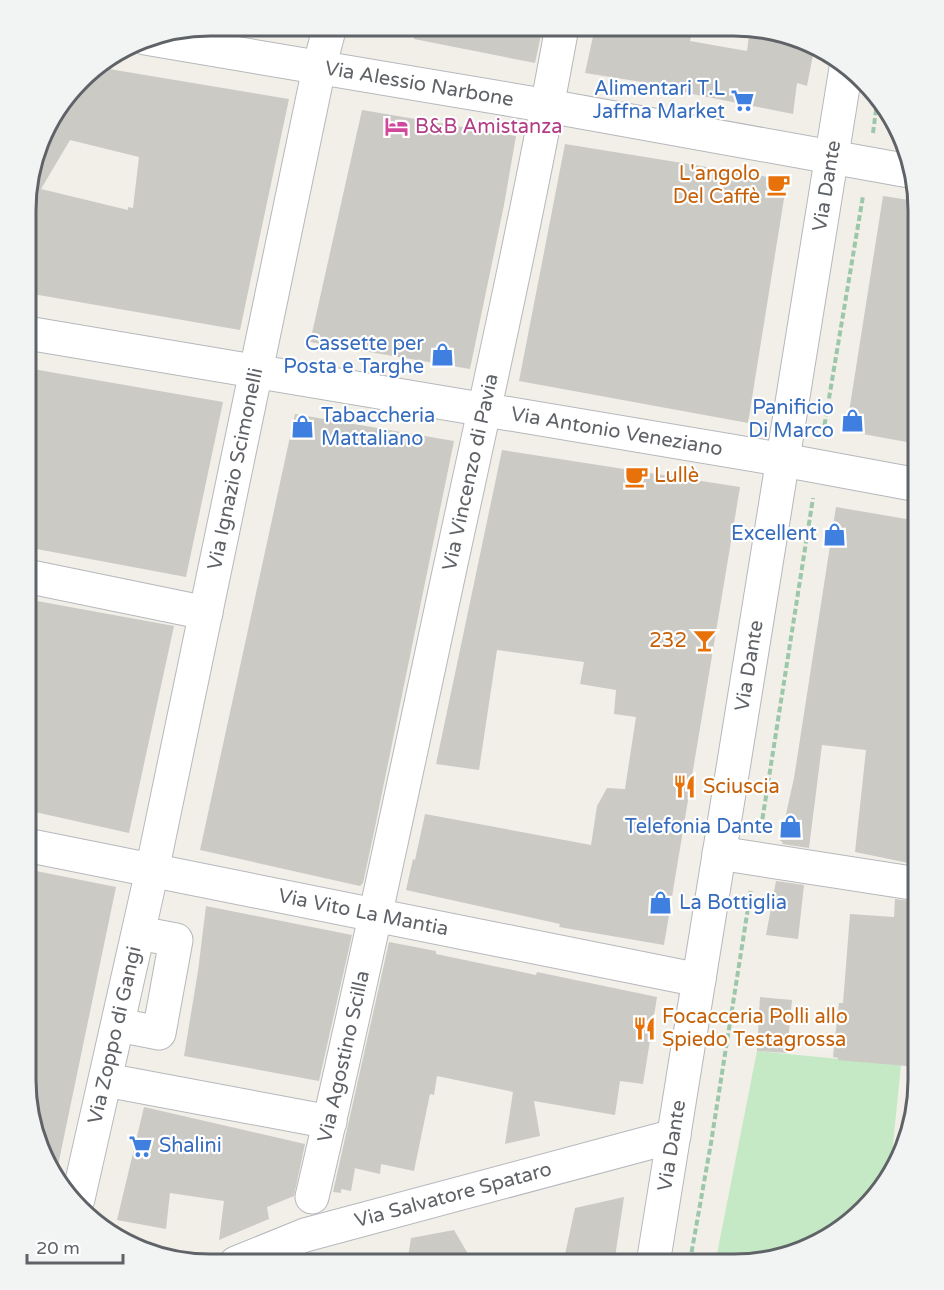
<svg xmlns="http://www.w3.org/2000/svg" width="944" height="1290" font-family="'Varela Round',sans-serif">
	<style>
		.green { fill: #c5e8c5 }
		.building { fill: #cccac5; fill-rule: evenodd }
		.lines { fill: none; stroke-linecap: round; stroke-linejoin: round }
		.minor-casing { stroke: #b5b8bc; stroke-width: 35 }
		.path { stroke: #9cc7a9; stroke-width: 4; stroke-dasharray: 6 3; stroke-linecap: butt }
		.minor { stroke: #fff; stroke-width: 33 }
		.labels { text-anchor: middle; dominant-baseline: central; stroke-width: 4.5; stroke-linejoin: round; paint-order: stroke }
		.street-label { font-size: 20px; fill: #5f6368; stroke: #fff }
		.shop-label { font-size: 20px; fill: #366cbe; stroke: #fff; text-anchor: end }
		.hotel-label { font-size: 20px; fill: #b23c85; stroke: #fff; text-anchor: start }
		.food-label { font-size: 20px; fill: #c56008; stroke: #fff; text-anchor: start }
		.rim { fill: none; stroke: #5f6368; stroke-width: 3 }
	</style>
	<rect width="100%" height="100%" fill="#f1efe8"/>
	<!-- green -->
	<path class="green" d="M757 1051 901 1065 890 1173 887 1183 816 1245 734 1264H715Z"/>
	<!-- building -->
	<path class="building" d="M415 26H543L535 63 414 39Z
		M595 27H677L676 33 691 36 690 41 747 51 750 27H758L804 44 803 48 814 50 807 86 797 83 793 114 667 89V86L585 73Z
		M97 67 289 99 240 330 27 293V186L50 118 89 71ZM70 140 139 157 133 208 128 207V210L41 189Z
		M362 110 516 136 504 205 470 369 310 342Z
		M565 144 787 180 748 423 519 381Z
		M883 196 916 201 918 210V444L846 431Z
		M27 368 223 402 186 577 26 547Z
		M295 414 454 441 374 832 363 883 360 886 200 850Z
		M502 450 740 487 664 945 559 927 560 924 406 890 413 859 415 860 425 814 591 845 597 806 607 788 625 789 636 717 614 714 616 690 580 684 584 662 497 650 479 770 436 764Z
		M836 507 918 521V865L855 852 866 750 822 745 809 848 782 844 783 842 780 841 794 778Z
		M26 599 174 626 129 833 26 810Z
		M26 869 116 887 56 1175 45 1162 26 1080Z
		M776 881 804 885 798 939 766 935Z
		M895 899 918 902V1067L838 1060V1058L833 1057 839 1003H843L850 914 894 917Z
		M206 906 352 935 319 1081 184 1056 198 971Z
		M389 942 436 951V954L536 975 537 972 657 997 643 1084 620 1081 615 1115 534 1101 540 1136 505 1144 513 1092 437 1076 434 1095 430 1094 414 1171 381 1164 380 1174 354 1168 355 1169 351 1191 341 1189V1193L333 1192Z
		M760 997 792 1000 787 1053 757 1051Z
		M144 1107 305 1144 294 1196 267 1207 269 1219 219 1240 224 1201 170 1193 166 1229 117 1220Z
		M624 1197 614 1264H563L575 1208Z
		M454 1230 474 1264H407L411 1238Z"/>
	<g class="lines">
		<defs>
			<g id="minor">
				<path id="s1" d="M145 38 548 106 909 171"/>
				<path id="s2" d="M27 333 767 457 918 485"/>
				<path d="M26 576 206 613"/>
				<path id="s3" d="M26 845 699 980"/>
				<path d="M719 853 918 884"/>
				<path d="M118 1025 159 1033 176 940 139 933"/>
				<path d="M106 1080 330 1122"/>
				<path id="s4" d="M312 1197C361 988 405 778 450 568 489 388 529 208 562 27"/>
				<path id="s5" d="M78 1199 152 871 319 68 330 26"/>
				<path id="s6" d="M236 1263 305 1235 674 1136"/>
				<path id="s7" d="M653 1264 846 68"/>
			</g>
		</defs>
		<!-- minor casing -->
		<use href="#minor" class="minor-casing"/>
		<!-- path -->
		<path class="path" d="M873 133 877 103
			M823 434 863 196
			M761 828 813 498
			M690 1261 711 1143 751 889"/>
		<!-- minor -->
		<use href="#minor" class="minor"/>
	</g>
	<!-- icons -->
	<defs>
		<symbol id="supermarket-bare" viewBox="-9 -9 18 18"><path d="M-6-5.5h2.5l.6 2H6L4.5 2H-2.5L-4.4-4H-6ZM-1.5 3.2a1.3 1.3 0 1 0 .1 0ZM3 3.2a1.3 1.3 0 1 0 .1 0Z" fill="#3f7fe0" stroke="#fff" stroke-width="2.5" paint-order="stroke"/></symbol>
		<symbol id="hotel-bare" viewBox="-9 -9 18 18"><path d="M-6-4.5h1.5V1H6V5H4.5V3h-9V5H-6ZM-4 0a1.8 1.8 0 1 1 3.6 0ZM.5 0V-2.5h3Q6-2.5 6 0Z" fill="#d1479c" stroke="#fff" stroke-width="2.5" paint-order="stroke"/></symbol>
		<symbol id="cafe-bare" viewBox="-9 -9 18 18"><path d="M-5.5-4.5H6V0H3Q3 3.5 0 3.5H-2.5Q-5.5 3.5-5.5 0ZM3-3.2v2h1.7v-2ZM-6 4.5H4V6H-6Z" fill="#e8710a" stroke="#fff" stroke-width="2.5" paint-order="stroke"/></symbol>
		<symbol id="shop-bare" viewBox="-9 -9 18 18"><path d="M-5-2.5h2.3a2.7 3.5 0 0 1 5.4 0H5L5.5 6h-11ZM-1.5-2.5h3a1.5 2.3 0 0 0-3 0Z" fill="#3f7fe0" stroke="#fff" stroke-width="2.5" paint-order="stroke"/></symbol>
		<symbol id="bar-bare" viewBox="-9 -9 18 18"><path d="M-6-5H6L.8 .8V4.5H3.5V6h-7V4.5H-.8V.8Z" fill="#e8710a" stroke="#fff" stroke-width="2.5" paint-order="stroke"/></symbol>
		<symbol id="restaurant-bare" viewBox="-9 -9 18 18"><path d="M-5-6h1v4h1v-4h1v4h1v-4h1v5L-1.5 .5V6h-2V.5L-5-1ZM5-6V6H3V1.5H1.5Q1.5-4 5-6Z" fill="#e8710a" stroke="#fff" stroke-width="2.5" paint-order="stroke"/></symbol>
	</defs>
	<g fill-rule="evenodd">
		<use href="#supermarket-bare" x="726" y="84" width="33" height="33"/>
		<use href="#hotel-bare" x="380" y="110" width="33" height="33"/>
		<use href="#cafe-bare" x="762" y="168" width="33" height="33"/>
		<use href="#shop-bare" x="426" y="338" width="33" height="33"/>
		<use href="#shop-bare" x="836" y="404" width="33" height="33"/>
		<use href="#shop-bare" x="286" y="410" width="33" height="33"/>
		<use href="#cafe-bare" x="620" y="460" width="33" height="33"/>
		<use href="#shop-bare" x="818" y="518" width="33" height="33"/>
		<use href="#bar-bare" x="688" y="624" width="33" height="33"/>
		<use href="#restaurant-bare" x="668" y="770" width="33" height="33"/>
		<use href="#shop-bare" x="774" y="810" width="33" height="33"/>
		<use href="#shop-bare" x="644" y="886" width="33" height="33"/>
		<use href="#restaurant-bare" x="628" y="1012" width="33" height="33"/>
		<use href="#supermarket-bare" x="124" y="1130" width="33" height="33"/>
	</g>
	<g class="labels">
		<!-- street labels -->
		<g class="street-label">
			<text stroke="none"><textPath href="#s1" startOffset="278">Via Alessio Narbone</textPath></text>
			<text stroke="none"><textPath href="#s7" startOffset="1092">Via Dante</textPath></text>
			<text stroke="none"><textPath href="#s2" startOffset="598">Via Antonio Veneziano</textPath></text>
			<text stroke="none"><textPath href="#s5" startOffset="747">Via Ignazio Scimonelli</textPath></text>
			<text stroke="none"><textPath href="#s4" startOffset="742">Via Vincenzo di Pavia</textPath></text>
			<text stroke="none"><textPath href="#s7" startOffset="606">Via Dante</textPath></text>
			<text stroke="none"><textPath href="#s3" startOffset="344">Via Vito La Mantia</textPath></text>
			<text stroke="none"><textPath href="#s5" startOffset="168">Via Zoppo di Gangi</textPath></text>
			<text stroke="none"><textPath href="#s4" startOffset="144">Via Agostino Scilla</textPath></text>
			<text stroke="none"><textPath href="#s7" startOffset="120">Via Dante</textPath></text>
			<text stroke="none"><textPath href="#s6" startOffset="228">Via Salvatore Spataro</textPath></text>
		</g>
		<!-- shop labels -->
		<g class="shop-label">
			<text x="725" y="89">Alimentari T.L<tspan x="725" dy="23">Jaffna Market</tspan></text>
			<text x="424" y="344">Cassette per<tspan x="424" dy="23">Posta e Targhe</tspan></text>
			<text x="834" y="408">Panificio<tspan x="834" dy="23">Di Marco</tspan></text>
			<text x="321" y="416" text-anchor="start">Tabaccheria<tspan x="321" dy="23">Mattaliano</tspan></text>
			<text x="817" y="534">Excellent</text>
			<text x="773" y="827">Telefonia Dante</text>
			<text x="679" y="903" text-anchor="start">La Bottiglia</text>
			<text x="159" y="1146" text-anchor="start">Shalini</text>
		</g>
		<!-- hotel labels -->
		<g class="hotel-label">
			<text x="415" y="127">B&amp;B Amistanza</text>
		</g>
		<!-- food labels -->
		<g class="food-label">
			<text x="760" y="174" text-anchor="end">L'angolo<tspan x="760" dy="23">Del Caffè</tspan></text>
			<text x="654" y="476">Lullè</text>
			<text x="687" y="641" text-anchor="end">232</text>
			<text x="703" y="787">Sciuscia</text>
			<text x="662" y="1017">Focacceria Polli allo<tspan x="662" dy="23">Spiedo Testagrossa</tspan></text>
		</g>
	</g>
	<!-- crop -->
	<path d="M0 0H944V1290H0ZM210 36H734A174 174 0 0 1 908 210V1080A174 174 0 0 1 734 1254H210A174 174 0 0 1 36 1080V210A174 174 0 0 1 210 36Z" fill="#f2f3f3" fill-rule="evenodd"/>
	<path class="rim" d="M210 36H734A174 174 0 0 1 908 210V1080A174 174 0 0 1 734 1254H210A174 174 0 0 1 36 1080V210A174 174 0 0 1 210 36Z"/>
	<!-- scale -->
	<path d="M27 1254v9h96v-9" fill="none" stroke="#5f6368" stroke-width="3"/>
	<text x="36" y="1254" font-size="18" fill="#5f6368" stroke="#ffffff" stroke-width="4.5" paint-order="stroke">20 m</text>
</svg>
